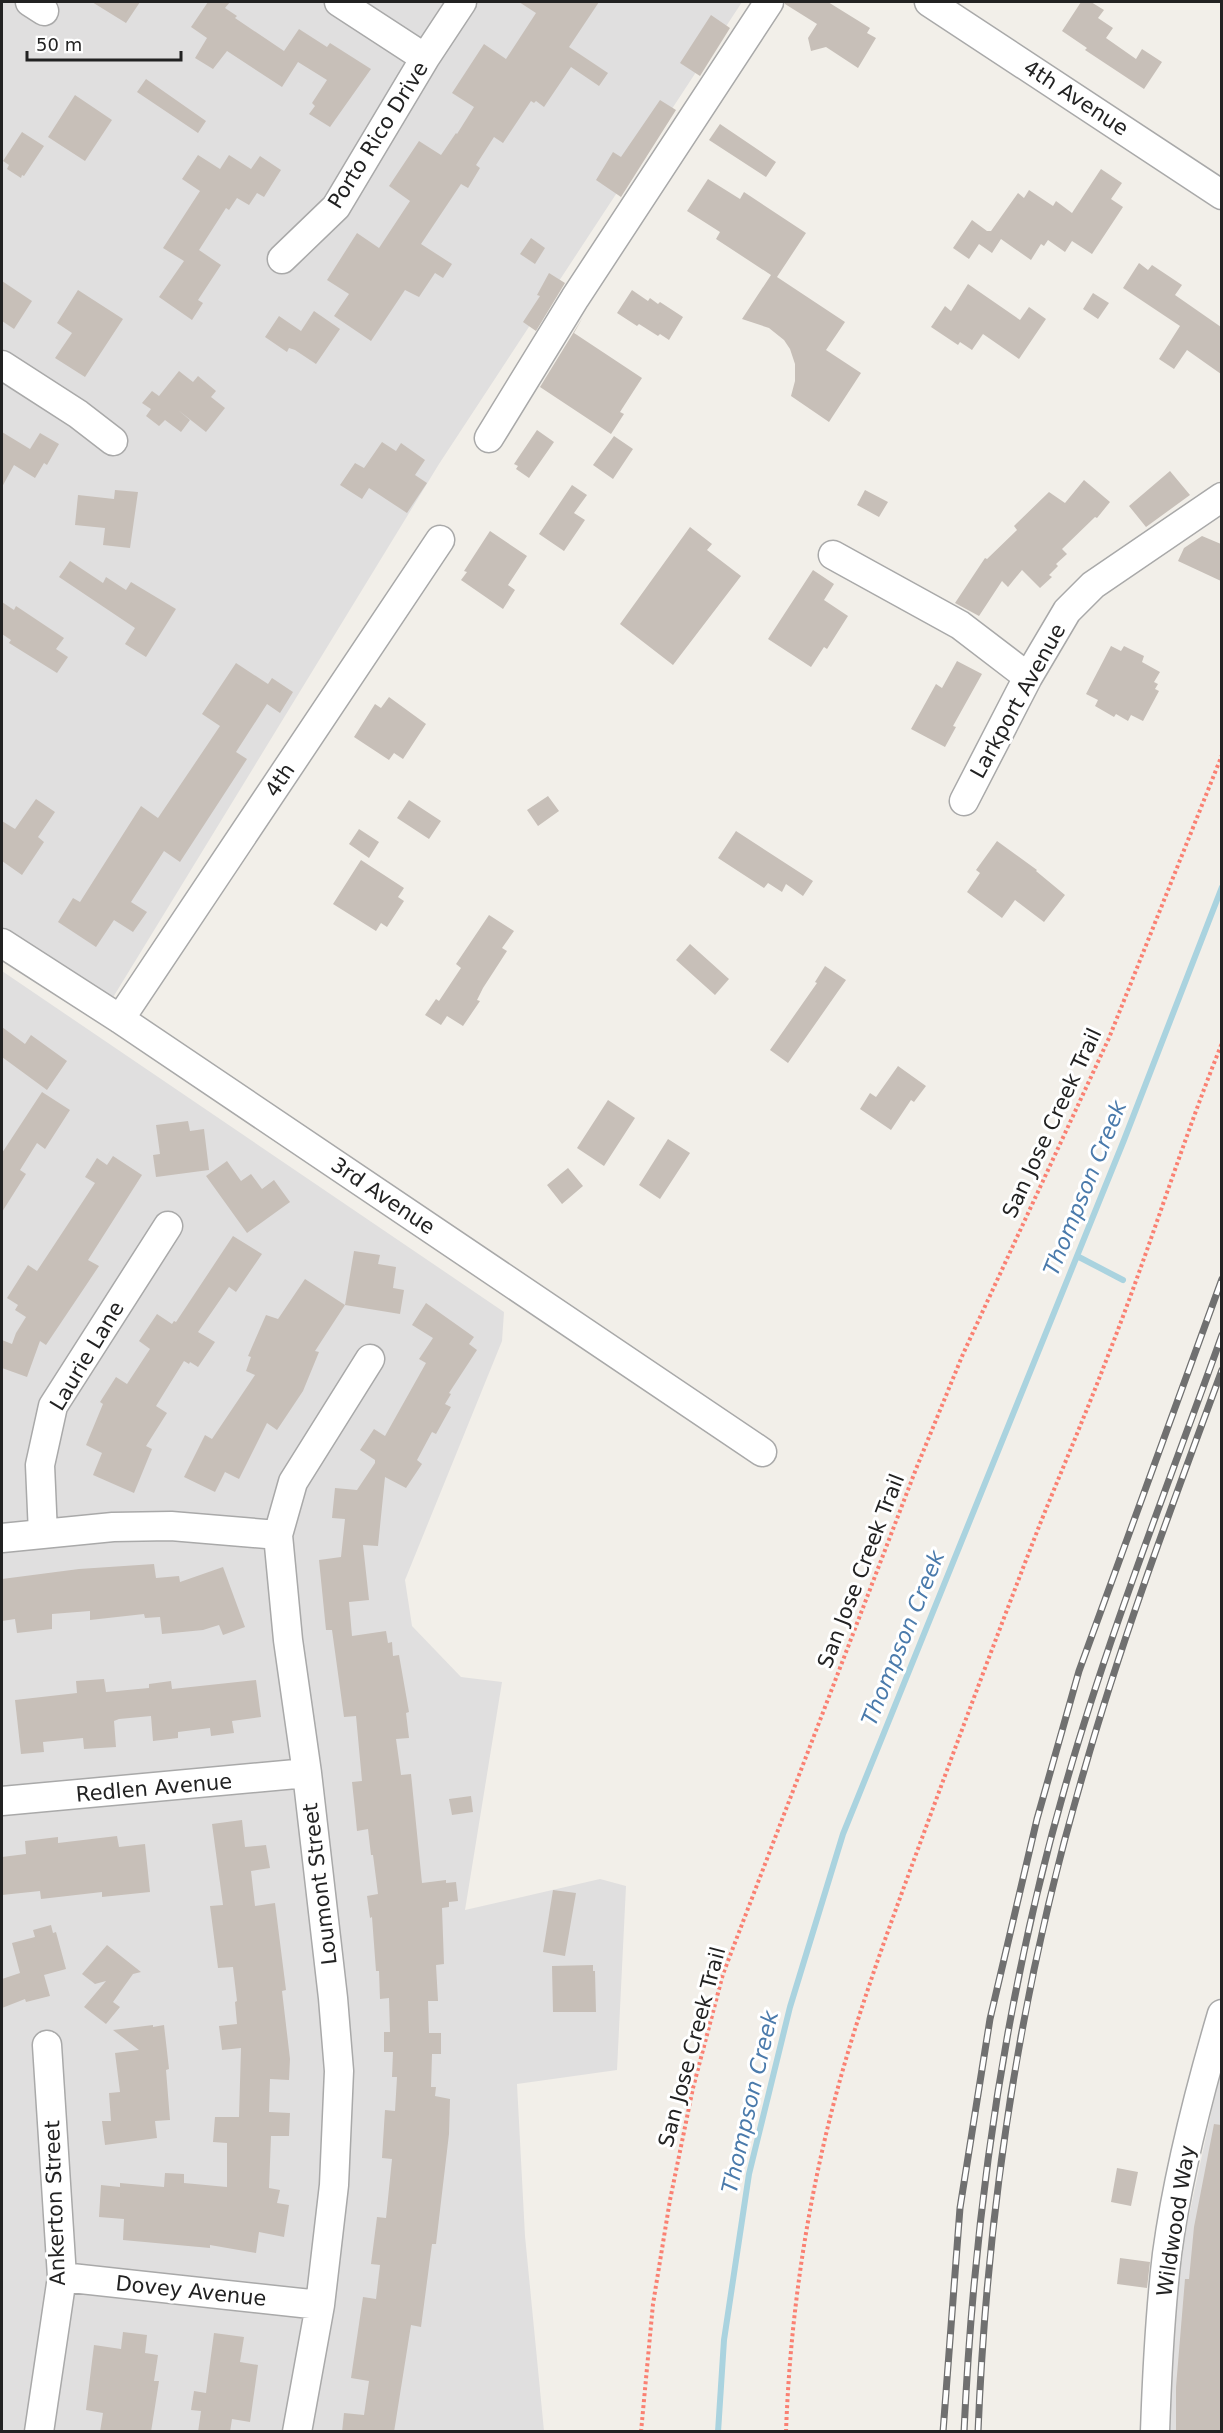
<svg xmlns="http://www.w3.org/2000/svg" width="1223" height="2433" font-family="'DejaVu Sans',sans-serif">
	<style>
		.residential { fill: #e0dfdf }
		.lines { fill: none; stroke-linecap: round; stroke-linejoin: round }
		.stream { stroke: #aad3df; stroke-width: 6 }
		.building { fill: #c7bfb8 }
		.minor-casing { stroke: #a9a9a9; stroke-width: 31 }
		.path { stroke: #fa8072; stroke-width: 4; stroke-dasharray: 3 3; stroke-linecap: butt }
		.minor { stroke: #fff; stroke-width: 28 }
		.rail-casing { stroke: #707070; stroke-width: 7 }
		.rail { stroke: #fff; stroke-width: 4.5; stroke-dasharray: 14; stroke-linecap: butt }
		.labels { text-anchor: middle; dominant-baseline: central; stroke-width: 6; stroke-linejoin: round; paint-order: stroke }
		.street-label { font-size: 21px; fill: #222; stroke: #fff }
		.water-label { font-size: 22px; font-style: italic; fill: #4a7aab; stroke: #fff }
	</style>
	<rect width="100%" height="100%" fill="#f2efe9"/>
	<!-- residential -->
	<path class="residential" d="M2 2H742L439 464 112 999 2 927Z
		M2 971 504 1312 502 1341 405 1580 412 1626 461 1677 502 1682 465 1910 600 1879 626 1886 617 2070 517 2084 525 2236 544 2431H2Z
		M1221 2067V2431L1166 2432 1173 2332 1184 2239Z"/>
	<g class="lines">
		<!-- stream -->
		<path class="stream" d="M1077 1256 1123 1280
			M718 2432 724 2340 749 2174 790 2007 843 1834 1124 1140 1222 887"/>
	</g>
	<!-- building -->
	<path class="building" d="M92 2H140L126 23Z
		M208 2H230L225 8 237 16 235 18 284 51 299 29 327 47 330 43 371 69 330 127 309 114 315 106 312 103 327 80 298 62 282 87 227 51 213 69 195 58 207 38 191 27Z
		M519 2H599L569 47 608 73 599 86 571 67 544 107 536 101 534 103 531 101 503 143 494 137 476 165 480 168 468 188 461 184 421 244 452 264 443 278 435 273 419 297 405 290 371 341 334 316 349 294 327 280 357 233 379 248 410 201 389 186 419 141 441 155 456 133 457 134 474 107 452 93 484 44 506 59 536 13Z
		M785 2H828L870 28 867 33 876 38 858 68 826 47 811 51 808 38 817 24 785 4Z
		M1081 2H1091L1104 10 1098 18 1113 28 1106 38 1136 59 1142 49 1162 62 1144 89 1085 50 1087 48 1062 31Z
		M711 15 730 28 700 76 680 63Z
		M146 79 206 121 198 133 137 92Z
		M75 95 112 120 85 161 48 137Z
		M660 100 676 110 621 197 596 180 613 152 621 157Z
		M720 124 776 162 766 177 709 140Z
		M22 132 44 146 24 176 22 175 21 178 7 169 9 165 3 161Z
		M198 155 220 169 229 155 251 169 260 156 281 170 264 197 257 193 249 205 237 198 229 210 226 208 199 250 221 265 198 300 203 303 192 320 159 297 184 261 163 248 200 191 182 179Z
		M1101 169 1122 183 1111 199 1123 207 1092 254 1072 241 1065 252 1048 240 1044 246 1041 244 1031 260 1001 239 992 253 979 244 969 259 953 248 972 220 987 231H991L1018 193 1024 198 1029 190 1053 206 1056 201 1072 213Z
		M708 179 740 199 744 192 806 233 777 277 845 322 826 350 861 373 829 422 791 396 795 381V364L790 349 784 340 769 328 742 319 771 275 716 239 720 232 687 211Z
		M531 238 545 248 535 264 520 254Z
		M1139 263 1148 270 1152 265 1182 285 1175 295 1221 327V374L1187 350 1174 369 1159 359 1180 326 1123 288Z
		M549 273 565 283 536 331 523 322 540 296 537 295Z
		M2 281 32 301 14 329 2 321Z
		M968 284 1020 320 1029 307 1046 319 1019 359 983 334 972 350 960 342 958 345 931 327 945 306 951 311Z
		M78 290 123 319 85 377 55 358 72 333 57 323Z
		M632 290 648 301 650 298 658 304 660 302 683 317 669 340 660 334 658 336 639 324 637 326 617 313Z
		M1093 293 1109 303 1098 319 1083 309Z
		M314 311 340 329 316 364 295 350 289 348 287 352 265 337 279 316 301 331Z
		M583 317 574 333 642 378 620 412 624 414 611 434 540 387Z
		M179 371 193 382 198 376 216 391 211 397 225 408 206 432 178 410 190 420 181 432 165 420 159 426 146 416 151 409 142 403 152 391 159 396Z
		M537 430 554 442 529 478 516 469 518 466 514 464Z
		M2 432 30 449 40 433 59 444 47 465 44 463 35 478 14 465 2 487Z
		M614 436 633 449 613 479 593 465Z
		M382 442 396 451 401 443 425 460 415 475 427 483 407 513 369 488 362 499 340 485 355 463 364 468Z
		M1170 471 1190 495 1146 527 1129 506Z
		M1084 480 1110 502 1097 518 1095 517 1062 549 1067 554 1056 564 1058 566 1049 575 1052 577 1040 588 1022 570 1008 587 1002 581 979 616 955 603 985 558 987 559 1017 530 1014 526 1049 492 1065 503Z
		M572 485 587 495 574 513 585 520 564 551 539 534Z
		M115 490 138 492 130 548 103 545 105 528 75 525 78 495 114 499Z
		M865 490 888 502 879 517 857 505Z
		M690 527 712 544 707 550 741 576 673 665 620 624Z
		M490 531 527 556 508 585 515 590 503 609 461 580 467 572 464 571Z
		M1202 536 1221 544V581L1178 561 1184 548Z
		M70 561 103 583 106 577 126 590 131 582 176 609 146 657 125 644 135 628 59 577Z
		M813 570 834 584 824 600 848 616 827 649 824 647 811 667 768 639Z
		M2 602 14 610 16 606 64 638 56 649 68 657 57 673 9 643 11 640 2 634Z
		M1111 646 1121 651 1124 646 1144 656 1142 662 1160 672 1154 682 1158 684 1155 689 1159 691 1143 721 1131 715 1128 721 1116 714 1114 717 1095 706 1098 700 1086 694Z
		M957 661 982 674 953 726 956 727 945 747 911 729 936 684 942 688Z
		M236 663 268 684 272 678 293 692 280 713 267 704 236 752 247 759 180 862 164 851 131 902 147 912 133 932 114 920 96 947 58 922 73 898 80 902 141 806 158 818 220 726 202 714Z
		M389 697 426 724 403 759 394 753 389 760 354 737 375 704 381 708Z
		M548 796 559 811 538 826 527 810Z
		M36 799 55 812 38 837 44 842 22 875 2 861V821L15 829Z
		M409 800 441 821 429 839 397 818Z
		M359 829 379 842 369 858 349 844Z
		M736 831 813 881 803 896 786 884 782 892 768 883 764 888 718 858Z
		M997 841 1037 870 1036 871 1065 895 1044 922 1015 900 1002 918 967 892 980 873 976 870Z
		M361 860 404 888 398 897 404 901 387 927 381 923 376 931 333 904Z
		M489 915 514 931 502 948 507 951 483 988 477 1000 480 1001 463 1026 447 1016 441 1025 425 1015 436 999 439 1001 461 968 456 964Z
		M690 944 729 979 715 995 676 960Z
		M825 966 846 980 788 1063 770 1050 817 983 815 982Z
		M2 1027 25 1044 31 1035 67 1061 47 1090 2 1057Z
		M898 1066 926 1086 914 1102 911 1100 891 1130 860 1109 870 1093 876 1097Z
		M42 1092 70 1110 45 1149 37 1143 20 1170 26 1174 2 1212V1153Z
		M608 1100 635 1118 604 1166 577 1148Z
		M188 1121 190 1131 204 1129 209 1170 156 1177 153 1155 160 1154 156 1125Z
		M668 1139 690 1153 660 1199 639 1185Z
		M113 1156 142 1175 88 1260 99 1266 46 1345 40 1341 27 1377 2 1368V1340L12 1344 16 1333 26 1317 15 1310 18 1305 7 1298 28 1265 37 1271 95 1183 85 1177 97 1158 107 1165Z
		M227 1161 241 1181 251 1174 262 1189 274 1180 290 1202 247 1233 206 1176Z
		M568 1168 583 1186 562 1204 547 1185Z
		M233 1236 262 1254 236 1292 229 1287 198 1332 215 1342 198 1367 190 1362 189 1364 184 1361 156 1406 167 1413 146 1446 152 1449 134 1493 93 1475 102 1453 86 1445 103 1404 100 1402 116 1377 127 1384 150 1349 139 1341 157 1314 172 1324 174 1321 176 1322Z
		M354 1251 380 1255 378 1264 396 1267 393 1288 404 1290 400 1314 345 1305Z
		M305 1279 345 1305 315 1351 319 1352 303 1391 277 1430 267 1423 239 1479 225 1472 215 1492 184 1477 205 1435 212 1439 255 1375 246 1371 251 1357 248 1356 266 1315 278 1319Z
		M426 1303 474 1337 469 1344 477 1350 449 1393 451 1394 445 1404 451 1407 436 1434 432 1432 417 1460 422 1464 406 1488 385 1477 378 1546 363 1545 369 1600 349 1602 352 1636 386 1631 388 1643 392 1642 393 1656 399 1655 409 1712 406 1713 409 1738 396 1739 401 1775 411 1774 422 1883 446 1880V1883L456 1882 458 1901 449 1902V1907L442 1908 444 1964 436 1965 438 2001H428L429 2033H441V2054H432L431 2087H436L435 2096 450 2099 449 2134 436 2244H432L421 2327 411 2325 394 2432H342L344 2413 364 2415 369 2381 351 2378 363 2297 376 2299 380 2265 371 2264 377 2217 386 2218 392 2159 382 2158 385 2110 395 2111 397 2077H392L393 2052H384V2032H390L389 1998 380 1999 379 1971H376L372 1917 370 1918 367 1896 378 1894 373 1855H371L368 1829 357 1831 355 1810 352 1782 362 1781 356 1716 344 1717 332 1630H326L319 1560 341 1557 345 1519 332 1518 335 1488 357 1490 375 1463V1460L360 1450 374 1429 385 1436 426 1363 419 1359 433 1338 412 1325Z
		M154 1564 156 1578 179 1576 180 1582 223 1567 245 1627 223 1635 219 1625 203 1630 162 1634 160 1617 145 1618 144 1614 90 1620V1611L52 1614V1629L17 1633 15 1619 2 1621V1579L79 1569Z
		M104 1679 106 1692 149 1688V1684L171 1681 172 1689 256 1680 261 1717 232 1721 234 1733 211 1736 210 1728 178 1732V1738L153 1741 151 1716 119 1719 114 1721 116 1747 84 1749 83 1738 43 1742 44 1752 21 1754 15 1700 77 1693 76 1681Z
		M471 1796 473 1812 452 1815 449 1799Z
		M242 1820 245 1847 266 1845 270 1868 251 1871 255 1906 275 1903 286 1990 282 1991 290 2059 289 2080 270 2079 269 2112 290 2113 289 2136H271L269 2188 280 2190 277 2203 289 2205 284 2237 259 2232 256 2253 210 2245V2248L123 2240 124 2219 99 2217 101 2185 120 2187V2183L164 2187 165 2173 184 2174V2183L227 2187V2143L213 2142 215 2117H239L241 2048 222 2050 219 2026 237 2024 235 2002 237 2001 233 1967 218 1968 210 1906 223 1905 212 1824Z
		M117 1836 119 1847 145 1844 150 1892 102 1897V1892L41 1899 40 1891 2 1895V1857L26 1854 25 1841 58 1837V1843Z
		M553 1890 576 1893 565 1956 543 1952Z
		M51 1925 53 1933 56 1932 66 1969 44 1975 50 1996 26 2002 25 1999 2 2008V1979L20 1973 12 1943 35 1937 33 1930Z
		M107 1945 141 1972 133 1974 113 2002 120 2007 106 2024 84 2007 106 1981 95 1984 82 1974Z
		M593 1965V1971H595L596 2012H553L552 1966Z
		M153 2025V2027L164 2025 169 2069 166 2070 170 2120 155 2121 157 2138 105 2145 102 2121H111L109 2093 120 2092 115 2053 139 2050 113 2030Z
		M1214 2124 1221 2125V2432H1176V2387L1185 2279H1189L1194 2227Z
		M1117 2168 1138 2172 1131 2206 1111 2202Z
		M1120 2258 1150 2262 1147 2288 1117 2284Z
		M123 2332 147 2335 145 2353 158 2355 154 2381H159L151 2432H100L103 2413 86 2410 94 2345 121 2349Z
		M214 2333 244 2337 240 2362 258 2365 250 2422 232 2419 230 2432H198L201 2411 191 2410 194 2391 206 2393Z"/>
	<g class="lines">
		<defs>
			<path id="minor" d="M30 2 44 11
				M339 2 425 58
				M929 2 1222 195
				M282 259 336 207 425 58 462 2
				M2 365 78 414 113 441
				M489 438 575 298 769 2
				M833 555 960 625 1028 677
				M964 801 1028 677 1067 611 1093 585 1222 497
				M2 943 120 1019 762 1452
				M120 1019 440 540
				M43 1534 40 1465 53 1406 168 1226
				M2 1538 113 1527 171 1526 278 1535
				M2 1801 307 1773
				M62 2277 320 2305
				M39 2432 62 2277 47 2045
				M297 2432 320 2305 334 2185 339 2071 333 1998 307 1773 288 1640 278 1535 293 1482 370 1359
				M1155 2432C1157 2372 1160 2313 1167 2254 1178 2173 1199 2092 1222 2014"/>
		</defs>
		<!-- minor casing -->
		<use href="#minor" class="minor-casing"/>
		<!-- path -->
		<path class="path" d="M641 2432 653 2304 670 2200 693 2088 723 1974 916 1469 963 1354 1109 1038 1222 755
			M786 2432C790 2317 807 2202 837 2091 862 1998 896 1909 929 1819 965 1721 1002 1622 1040 1524 1063 1467 1087 1411 1109 1353 1149 1251 1181 1145 1222 1043"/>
		<!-- minor -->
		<use href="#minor" class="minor"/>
		<defs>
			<path id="rail" d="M943 2432 960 2208 990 2019 1037 1819 1079 1671 1222 1279
				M964 2432C974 2214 1005 1996 1065 1787 1109 1633 1168 1486 1222 1335
				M978 2432C987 2209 1021 1984 1084 1771 1123 1635 1173 1503 1222 1370"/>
		</defs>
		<!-- rail casing -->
		<use href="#rail" class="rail-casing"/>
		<!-- rail -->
		<use href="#rail" class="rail"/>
	</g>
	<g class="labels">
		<!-- street labels -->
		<g class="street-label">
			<text transform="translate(1076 98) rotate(33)">4th Avenue</text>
			<text transform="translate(378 135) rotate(-58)">Porto Rico Drive</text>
			<text transform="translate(1018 701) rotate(-61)">Larkport Avenue</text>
			<text transform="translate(280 780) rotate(-56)">4th</text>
			<text transform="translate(1052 1123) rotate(-65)">San Jose Creek Trail</text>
			<text transform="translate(383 1196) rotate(34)">3rd Avenue</text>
			<text transform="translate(87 1356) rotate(-59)">Laurie Lane</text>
			<text transform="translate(861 1571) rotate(-69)">San Jose Creek Trail</text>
			<text transform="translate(154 1788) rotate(-5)">Redlen Avenue</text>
			<text transform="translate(320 1884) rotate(-97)">Loumont Street</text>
			<text transform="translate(692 2047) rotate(-75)">San Jose Creek Trail</text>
			<text transform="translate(55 2203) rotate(-92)">Ankerton Street</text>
			<text transform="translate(1176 2221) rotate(-81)">Wildwood Way</text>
			<text transform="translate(191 2291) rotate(6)">Dovey Avenue</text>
		</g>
		<!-- water labels -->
		<g class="water-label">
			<text transform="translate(1085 1188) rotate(-68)">Thompson Creek</text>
			<text transform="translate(903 1638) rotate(-68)">Thompson Creek</text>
			<text transform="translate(750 2102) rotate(-77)">Thompson Creek</text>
		</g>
	</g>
	<!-- border -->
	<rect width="1223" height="2433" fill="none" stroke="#222222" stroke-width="6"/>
	<!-- scale -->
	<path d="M27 51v9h154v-9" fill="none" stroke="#222222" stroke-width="3"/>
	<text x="36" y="51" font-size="18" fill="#222222" stroke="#ffffff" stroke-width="4.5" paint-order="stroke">50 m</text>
</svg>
